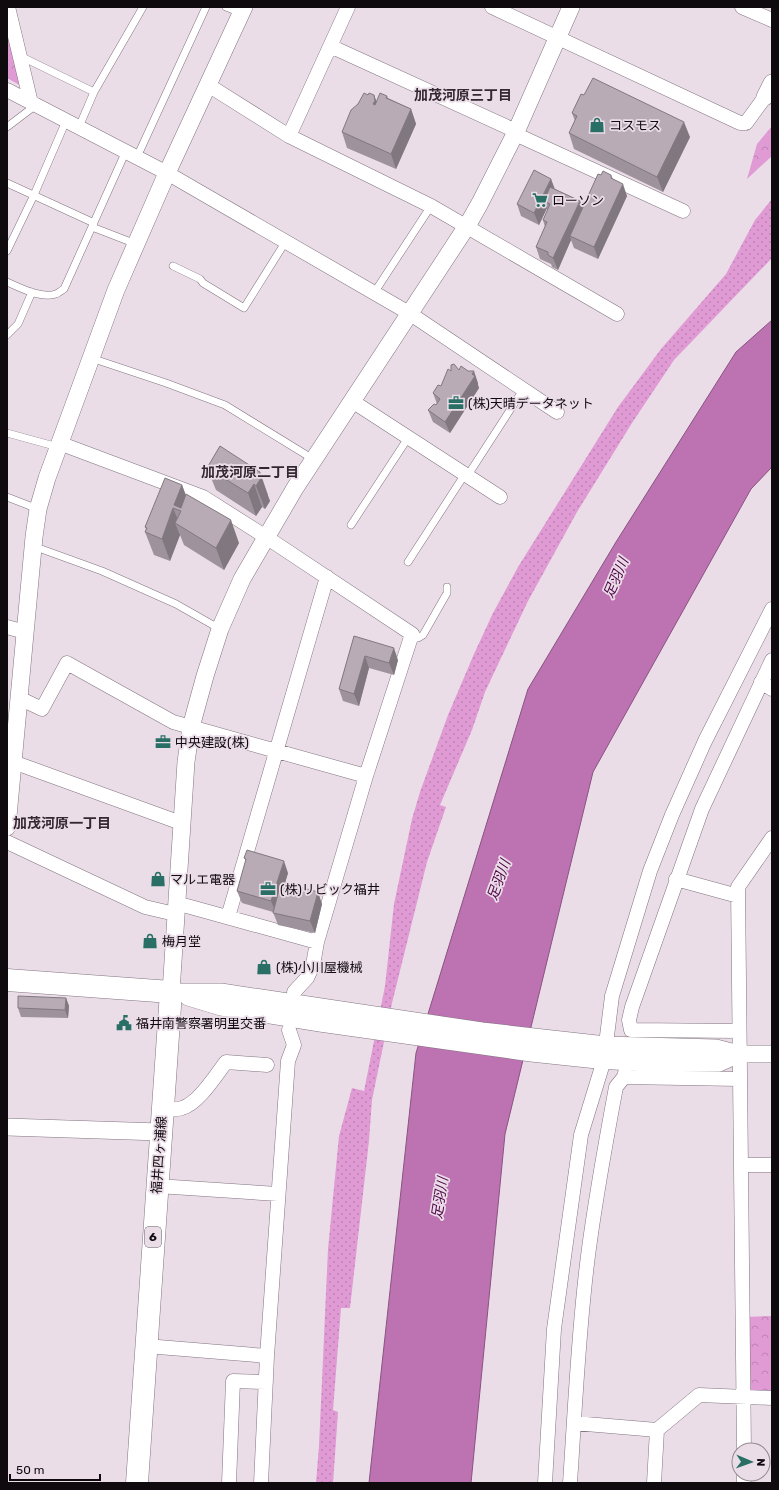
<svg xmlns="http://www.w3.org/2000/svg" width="779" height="1490" font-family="Rubik,'Noto Sans JP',sans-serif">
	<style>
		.grass { fill: url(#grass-dots) }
		.park { fill: url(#park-crowns) }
		.water { fill: #bd72b2; stroke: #895381 }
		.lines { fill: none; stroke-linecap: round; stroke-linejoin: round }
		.service-casing { stroke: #81757f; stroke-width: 8 }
		.minor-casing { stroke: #81757f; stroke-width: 15 }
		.tertiary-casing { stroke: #81757f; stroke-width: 18 }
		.primary-casing { stroke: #81757f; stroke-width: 23 }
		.service { stroke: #fff; stroke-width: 7 }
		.minor { stroke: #fff; stroke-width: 14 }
		.tertiary { stroke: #fff; stroke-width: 17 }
		.primary { stroke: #fff; stroke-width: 22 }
		.wall { fill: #9e939c }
		.shaded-wall { fill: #81787f }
		.building { fill: #b8abb5; stroke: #81787f }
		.labels { text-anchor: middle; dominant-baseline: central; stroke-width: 3.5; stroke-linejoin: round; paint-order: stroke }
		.shield { fill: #ebdde8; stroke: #51494f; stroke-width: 1 }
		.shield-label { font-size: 12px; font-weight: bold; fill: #0f0a0e }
		.poi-label { font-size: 13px; fill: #0f0a0e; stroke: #ebdde8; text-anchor: start }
		.street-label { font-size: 13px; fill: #0f0a0e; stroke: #ebdde8 }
		.neighbourhood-label { font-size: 14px; font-weight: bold; fill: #332831; stroke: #ebdde8 }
		.water-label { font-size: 14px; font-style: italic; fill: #4d0547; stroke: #ebdde8 }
	</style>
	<defs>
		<pattern id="grass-dots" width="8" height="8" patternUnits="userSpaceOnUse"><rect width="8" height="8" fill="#e09ad4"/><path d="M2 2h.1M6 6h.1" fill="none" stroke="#bf83b5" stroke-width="1.8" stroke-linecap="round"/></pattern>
		<pattern id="park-crowns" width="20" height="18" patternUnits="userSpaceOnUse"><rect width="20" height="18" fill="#e09ad4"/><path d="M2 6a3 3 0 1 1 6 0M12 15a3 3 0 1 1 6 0" fill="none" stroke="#bf83b5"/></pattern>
	</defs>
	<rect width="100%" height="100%" fill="#ebdde8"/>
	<!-- grass -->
	<path class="grass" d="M772 199V258L674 360 632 423 577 512 528 601 485 692 472 730 440 805 446 807 427 862 392 1003 372 1100 369 1141 350 1308H341L333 1410 338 1412 333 1483H316L319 1446 328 1249 339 1136 352 1088 364 1091 385 986 394 904 412 819 420 792 448 715 474 654 493 613 518 567 618 407 661 349 726 274 755 220Z"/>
	<!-- park -->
	<path class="park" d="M7 20 23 87 7 78Z
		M772 126V156L747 179 757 144Z
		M772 1316V1398L744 1397 743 1317Z"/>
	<!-- water -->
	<path class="water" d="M772 320V467L751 489 593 772 505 1134 471 1483H369L416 1053 528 689 616 542 736 352Z"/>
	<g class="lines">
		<defs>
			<path id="service" d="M226 7 241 13
				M20 56 94 92
				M7 127 36 105
				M79 127 94 92 143 7
				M137 157 206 7
				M7 183 94 223
				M92 227 136 244
				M7 251 34 195 66 121
				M173 266 200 279 203 283 244 308 286 241
				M7 282C20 288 42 299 56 294 58 293 61 291 64 289L126 151
				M374 293 431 206
				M7 335 18 324 32 292
				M91 358 166 383 225 405 313 459
				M7 433 58 447
				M468 475 523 390
				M7 497 38 509
				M351 525 408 438
				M33 546 102 571 176 604 220 629
				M408 562 465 474
				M412 634 418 638 423 635 447 593V587"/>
			<path id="minor" d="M8 7 31 103
				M492 7 740 123H746L765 97 772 93
				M742 7 772 20
				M330 46 516 131
				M208 85 289 136 431 206 617 314
				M7 90 167 173 409 313 557 412
				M515 134 683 211
				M289 136 348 7
				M352 401 500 497
				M59 443 203 497 266 537 412 634 366 776 317 942 313 965 307 978 294 992
				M7 627 25 632
				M761 682 772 689
				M19 698 42 709 67 663 173 722 366 776
				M13 762 181 823
				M7 842 145 907 175 914
				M676 879 738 896
				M176 903 317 942
				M228 917 327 577
				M739 1031 631 1030 629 1020 632 1007 702 809 772 660
				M624 1077 739 1079
				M163 1110C169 1109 176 1110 182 1108 198 1104 216 1075 226 1062L267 1065
				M742 1165H772
				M157 1186 278 1194
				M146 1346 267 1356
				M574 1423 657 1430
				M744 1450 738 887 772 838
				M744 1474V1483
				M229 1483 233 1381 266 1382
				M261 1483 267 1356 288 1061 294 1045 289 1030
				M545 1483 554 1329 569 1221 581 1135 604 1060 612 996 650 871 672 815 705 741 772 609
				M570 1483C575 1410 578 1337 587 1264 594 1205 605 1146 616 1087L624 1077 625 1073
				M654 1483 657 1430 699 1395 772 1398"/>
			<path id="tertiary" d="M765 97 772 83
				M7 827 34 537 38 509 47 478 116 290 167 173 244 7
				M171 992 186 762 191 727 205 676 220 629 242 579 295 488 467 226 480 203 515 134 571 7
				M171 992H221L482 1031 606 1045 716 1048 739 1054H772
				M188 997 221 1007 320 1023 531 1053 597 1060 649 1063H719L739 1054
				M7 1127 160 1132"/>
			<path id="primary" d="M7 980 171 992 137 1483"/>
		</defs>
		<!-- service casing -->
		<use href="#service" class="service-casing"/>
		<!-- minor casing -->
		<use href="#minor" class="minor-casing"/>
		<!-- tertiary casing -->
		<use href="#tertiary" class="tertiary-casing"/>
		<!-- primary casing -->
		<use href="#primary" class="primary-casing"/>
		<!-- service -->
		<use href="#service" class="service"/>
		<!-- minor -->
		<use href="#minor" class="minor"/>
		<!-- tertiary -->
		<use href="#tertiary" class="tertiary"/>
		<!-- primary -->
		<use href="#primary" class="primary"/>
	</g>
	<!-- wall -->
	<path class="wall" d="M368 95H374L376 101 387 96 388 98 411 109 416 124 396 169 347 148 342 132Z
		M584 95 690 137 663 192 574 149 569 133 575 121 572 113Z
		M601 175H611L613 179 627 196 598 259 574 248 571 240 558 270 552 267 551 264 540 259 536 247 545 227 543 220 548 211 547 208 539 225 521 216 517 204 551 179 555 189 580 201 582 208Z
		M459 370 478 383V385L479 388 450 433 433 422 428 410 437 404 433 393Z
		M220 446 268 495V496L270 501 265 509 262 507 256 516 216 490 207 468Z
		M182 485 186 495 239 543 224 570 184 545 180 535 170 561 154 555 145 532 146 529 145 527Z
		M354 636 398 660 394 675 369 668 359 706 343 701 339 689Z
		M244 858 288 873 285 883 322 904 315 933 278 925 273 912 242 903 237 891 246 861Z
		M66 998 69 1006 68 1018 21 1017 18 1008Z"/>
	<!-- shaded-wall -->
	<path class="shaded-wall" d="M374 95 380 111 373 104Z
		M411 109 416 124 396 169 391 154Z
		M684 122 690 137 663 192 657 177Z
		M551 179 555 191 544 201 547 208 539 225 534 213Z
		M623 184 627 196 598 259 594 247Z
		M580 201 584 213 570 236 571 240 558 270 553 258Z
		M474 371 478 383V385L479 388 450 433 445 422Z
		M260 472 268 495V496L270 501 265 509 256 486 259 476Z
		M254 484 262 507 256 516 248 493Z
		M182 485 190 508 181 511 174 505Z
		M173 508 180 525 175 523 180 535 170 561 162 539Z
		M231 520 239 543 224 570 216 548Z
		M394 648 398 660 394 675 389 663Z
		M365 656 369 668 359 706 354 694Z
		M284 861 288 873 276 913 271 901Z
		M318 892 322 904 315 933 310 921Z
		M66 998 69 1006 68 1018 65 1010Z"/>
	<!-- building -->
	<path class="building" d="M593 78 684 122 657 177 569 133 577 116 572 113 581 94 584 95Z
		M364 93 368 95 369 93 374 95 375 101 373 104 375 105 380 93 387 96 386 98 411 109 391 154 342 132 351 110 358 104Z
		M534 170 551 179 534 213 517 204Z
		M603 171 611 175V178L623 184 594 247 570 236 598 174 601 175Z
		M550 187 580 201 553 258 548 255V252L536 247 547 222 543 220 550 204 544 201Z
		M454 364 459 370 461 366 468 371H474L472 374 475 376 445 422 428 410 434 404 436 405 440 399 433 393 438 385 441 386 448 369 451 371V365Z
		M220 446 260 472 259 476 261 478 256 486 254 484 248 493 207 468Z
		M165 478 182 485 174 505 181 508 186 494 231 520 216 548 175 523 181 511 173 508 162 539 145 532 147 528 145 527Z
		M354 636 394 648 389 663 365 656 354 694 339 689Z
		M247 850 284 861 271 901 237 891 246 859 244 858Z
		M281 882 318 892 310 921 273 913Z
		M18 996 66 998 65 1010 18 1008Z"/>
	<!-- icons -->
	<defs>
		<symbol id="shop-bare" viewBox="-9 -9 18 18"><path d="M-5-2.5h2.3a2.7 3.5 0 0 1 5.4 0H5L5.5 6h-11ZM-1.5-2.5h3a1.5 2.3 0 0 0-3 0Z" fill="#296f65" stroke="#ebdde8" stroke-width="2.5" paint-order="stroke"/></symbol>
		<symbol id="supermarket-bare" viewBox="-9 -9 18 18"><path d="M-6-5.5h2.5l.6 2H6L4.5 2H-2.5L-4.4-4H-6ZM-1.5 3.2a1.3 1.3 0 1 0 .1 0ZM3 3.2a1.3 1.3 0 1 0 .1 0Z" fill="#296f65" stroke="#ebdde8" stroke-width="2.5" paint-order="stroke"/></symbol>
		<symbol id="office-bare" viewBox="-9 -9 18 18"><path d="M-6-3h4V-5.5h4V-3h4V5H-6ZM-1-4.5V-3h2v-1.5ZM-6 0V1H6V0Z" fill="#296f65" stroke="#ebdde8" stroke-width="2.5" paint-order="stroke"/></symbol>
		<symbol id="civic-bare" viewBox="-9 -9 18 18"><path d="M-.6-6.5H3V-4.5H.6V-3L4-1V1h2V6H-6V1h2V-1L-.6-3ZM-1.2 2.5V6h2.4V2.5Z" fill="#296f65" stroke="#ebdde8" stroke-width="2.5" paint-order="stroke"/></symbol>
	</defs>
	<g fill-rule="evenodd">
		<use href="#shop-bare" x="586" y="114" width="22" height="22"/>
		<use href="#supermarket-bare" x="529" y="189" width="22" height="22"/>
		<use href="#office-bare" x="445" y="392" width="22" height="22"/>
		<use href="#office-bare" x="152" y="731" width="22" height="22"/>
		<use href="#shop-bare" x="147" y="868" width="22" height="22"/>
		<use href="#office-bare" x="257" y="878" width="22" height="22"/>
		<use href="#shop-bare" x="139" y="930" width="22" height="22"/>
		<use href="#shop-bare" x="253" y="956" width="22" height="22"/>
		<use href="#civic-bare" x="113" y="1012" width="22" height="22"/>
	</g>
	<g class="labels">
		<!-- shield labels -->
		<rect class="shield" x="145" y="1227" width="16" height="20" rx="3"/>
		<g class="shield-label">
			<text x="153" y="1237">6</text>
		</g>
		<!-- poi labels -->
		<g class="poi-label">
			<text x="609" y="125">コスモス</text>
			<text x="552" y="200">ローソン</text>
			<text x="468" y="403">(株)天晴データネット</text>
			<text x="175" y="742">中央建設(株)</text>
			<text x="170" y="879">マルエ電器</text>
			<text x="280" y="889">(株)リビック福井</text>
			<text x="162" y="941">梅月堂</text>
			<text x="276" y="967">(株)小川屋機械</text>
			<text x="136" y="1023">福井南警察署明里交番</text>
		</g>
		<!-- street labels -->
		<g class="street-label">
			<text transform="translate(159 1155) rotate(-86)">福井四ヶ浦線</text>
		</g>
		<!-- neighbourhood labels -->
		<g class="neighbourhood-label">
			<text x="463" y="95">加茂河原三丁目</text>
			<text x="250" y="472">加茂河原二丁目</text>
			<text x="62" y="823">加茂河原一丁目</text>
		</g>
		<!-- water labels -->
		<g class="water-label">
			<text transform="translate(616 578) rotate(-67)">足羽川</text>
			<text transform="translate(499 880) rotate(-70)">足羽川</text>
			<text transform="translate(440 1198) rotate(-81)">足羽川</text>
		</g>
	</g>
	<!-- border -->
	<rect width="779" height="1490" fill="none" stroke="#0f0a0e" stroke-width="16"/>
	<!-- north arrow -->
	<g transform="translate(751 1462) rotate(92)"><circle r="19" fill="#ebdde8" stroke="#938991"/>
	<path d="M0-3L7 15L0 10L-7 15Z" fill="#296f65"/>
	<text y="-6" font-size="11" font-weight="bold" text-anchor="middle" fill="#0f0a0e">N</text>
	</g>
	<!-- scale -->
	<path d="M10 1474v6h90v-6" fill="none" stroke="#0f0a0e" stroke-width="2"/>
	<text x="16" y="1474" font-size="12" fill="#0f0a0e" stroke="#ebdde8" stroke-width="3" paint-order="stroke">50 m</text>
</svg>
